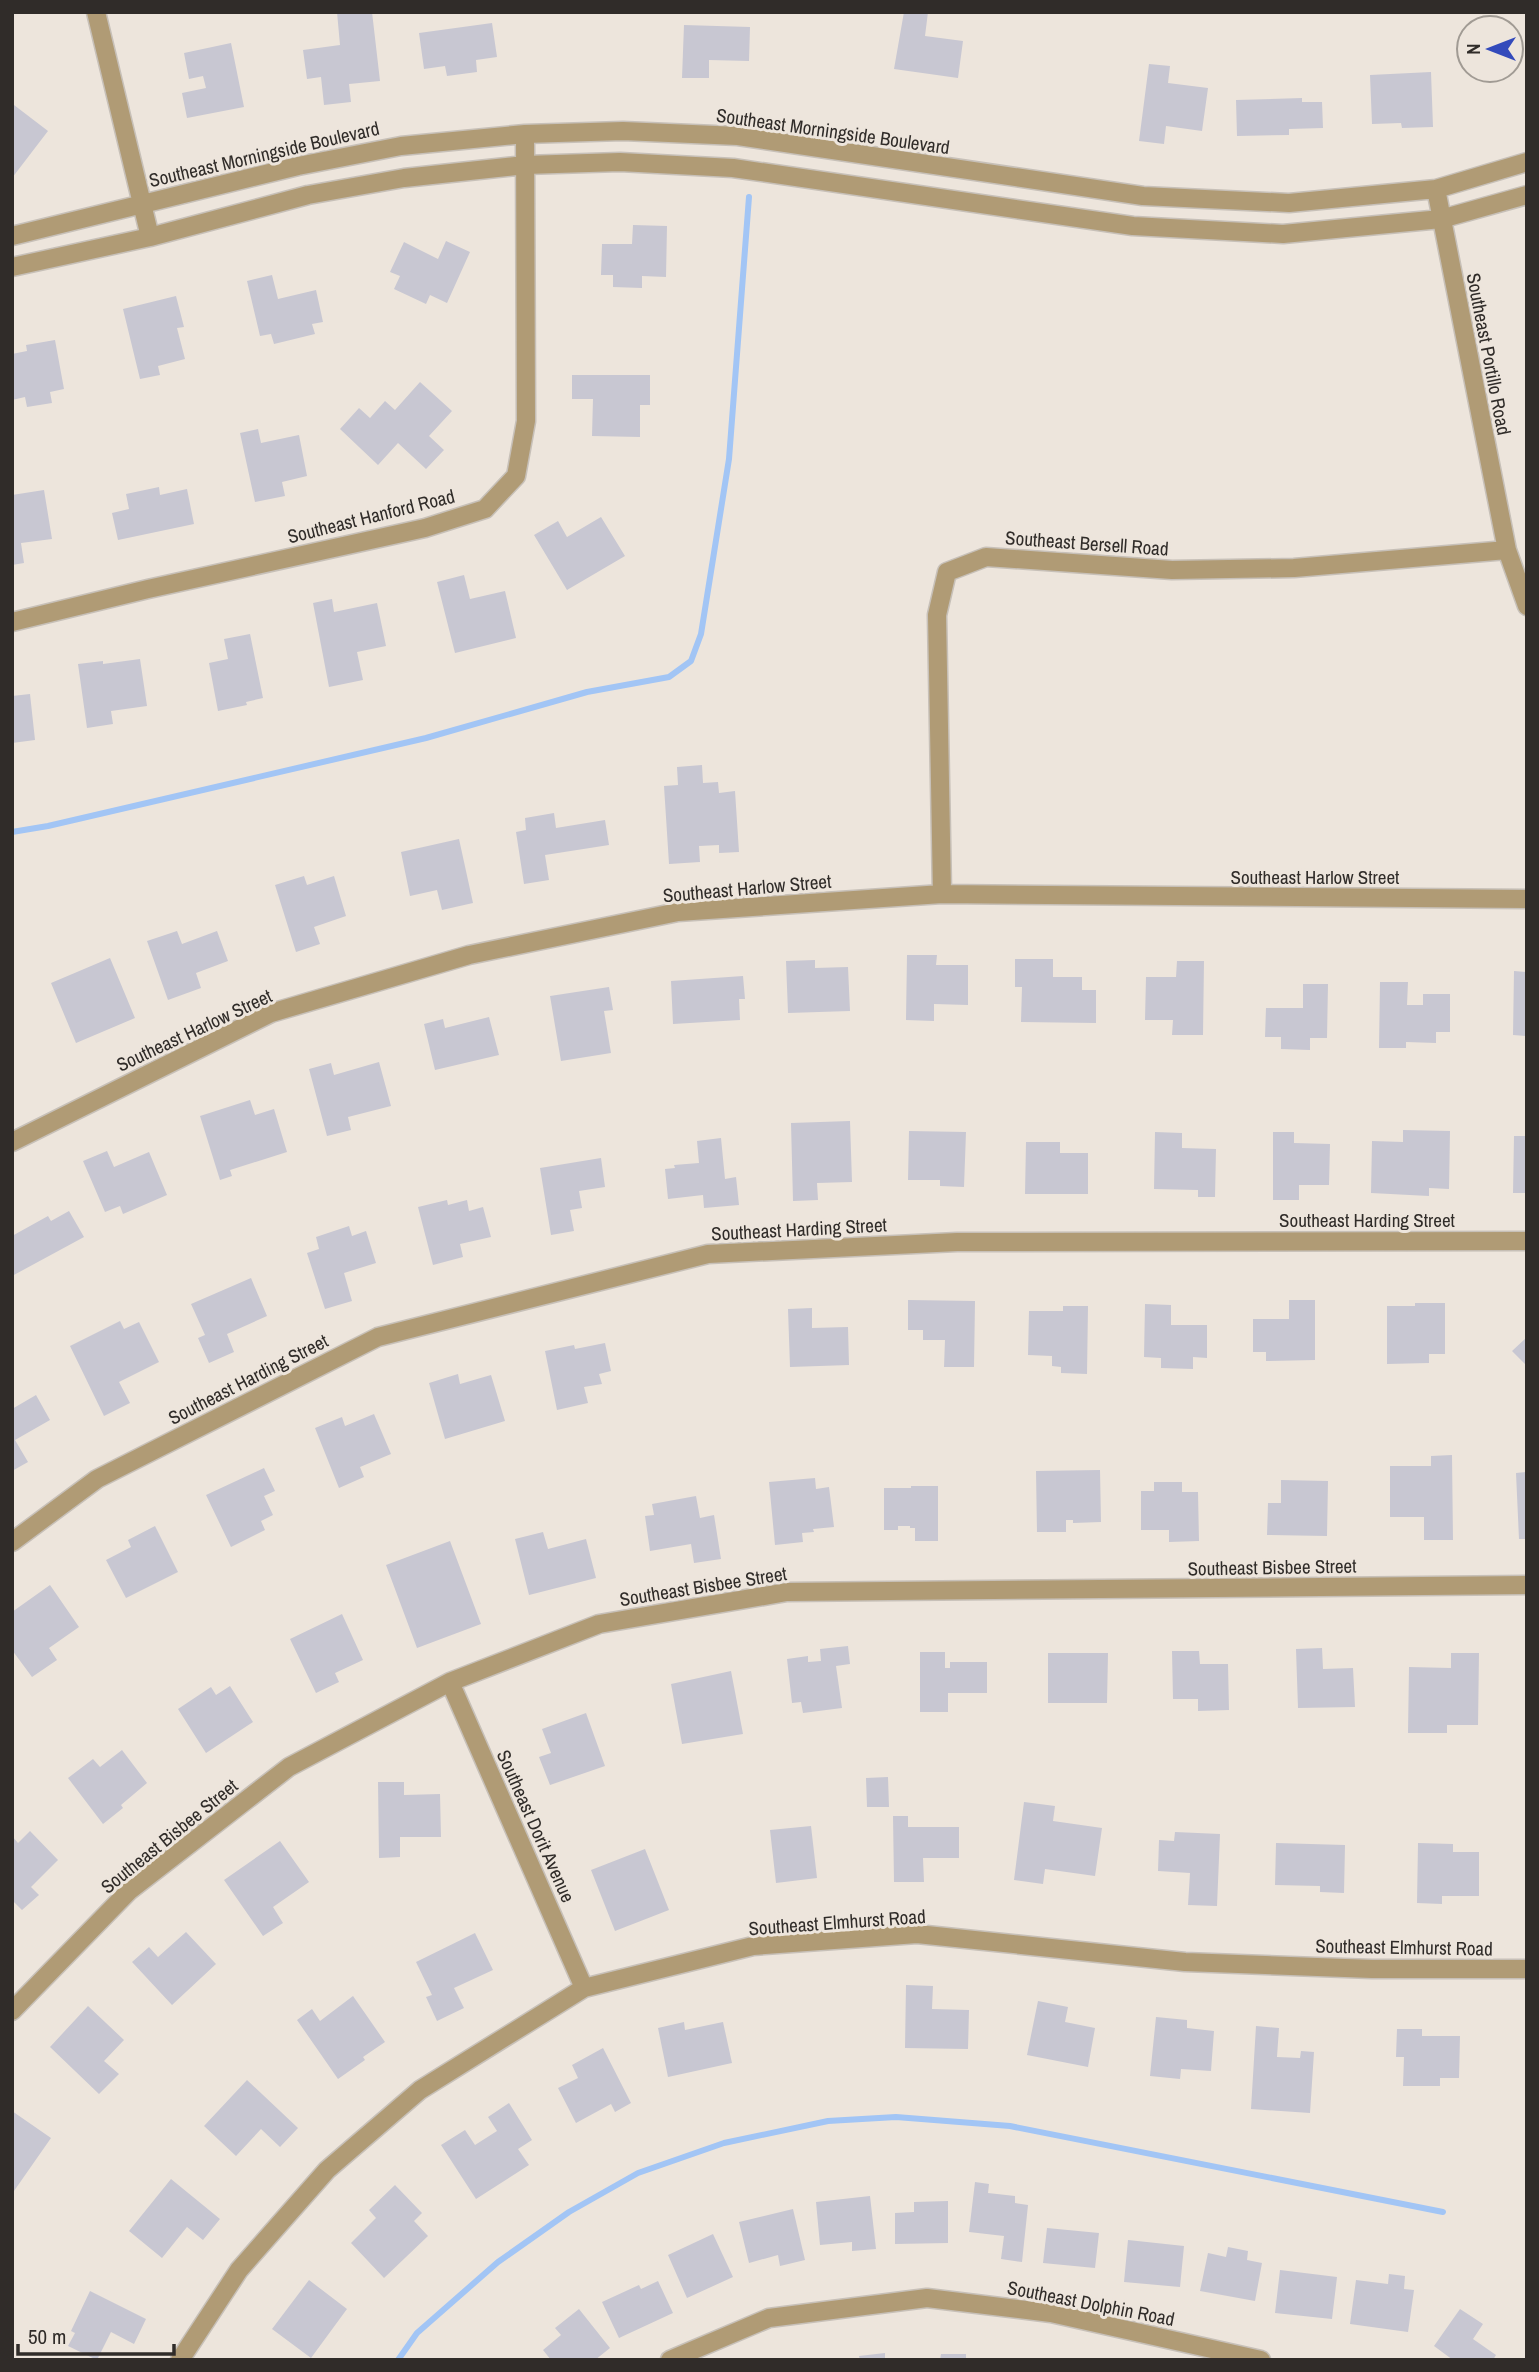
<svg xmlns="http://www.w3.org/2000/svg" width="1539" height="2372" font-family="'Archivo Narrow',sans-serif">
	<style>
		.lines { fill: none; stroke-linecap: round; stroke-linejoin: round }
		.stream { stroke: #a2c5f5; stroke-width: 6 }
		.building { fill: #c8c7d2 }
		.minor-casing { stroke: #c7c0b8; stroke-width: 21 }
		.minor { stroke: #b09b75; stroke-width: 18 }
		.labels { text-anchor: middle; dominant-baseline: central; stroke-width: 6; stroke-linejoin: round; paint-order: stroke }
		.street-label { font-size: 19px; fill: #302c29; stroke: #ede5dc }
	</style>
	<rect width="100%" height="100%" fill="#ede5dc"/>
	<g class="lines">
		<!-- stream -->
		<path class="stream" d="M12 832 48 826 426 738 587 692 669 677 691 661 701 634 729 459 749 197
			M398 2360 417 2333 498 2262 569 2212 638 2173 724 2143 828 2121 896 2117 1010 2126 1443 2212"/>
	</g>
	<!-- building -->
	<path class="building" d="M337 12H372L380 81 349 84 351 102 324 105 321 77 307 79 303 50 340 45Z
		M904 12H928L925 36 963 41 958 78 894 69Z
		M492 23 497 57 476 60 477 72 447 76 445 66 424 69 419 33Z
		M684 25 750 27 749 61 709 60V78H682Z
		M231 43 244 107 187 118 182 93 206 88 203 76 189 79 184 53Z
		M1149 64 1170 66 1168 83 1208 88 1202 131 1166 126 1164 144 1139 141Z
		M1431 72 1433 127 1402 128 1401 123 1372 124 1370 75Z
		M1302 98V102H1322L1323 128 1289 129V135L1237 136 1236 100Z
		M14 105 48 131 12 178V107Z
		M633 225 667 226 666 277 642 276V288L613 287V275H601L602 244H632Z
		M446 241 470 252 447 303 430 295 426 304 394 289 400 276 390 272 404 242 438 259Z
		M272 275 278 299 316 290 323 322 312 324 315 334 274 344 271 334 260 336 247 281Z
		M176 296 184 327 177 328 185 359 158 366 160 375 140 379 123 309Z
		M55 340 64 389 50 392 52 403 27 407 25 397 12 400V354L27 351 26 345Z
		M572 375H650V405H640V437L592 436 593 399H572Z
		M420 382 452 411 429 436 444 450 426 469 398 443 378 465 340 429 359 408 370 418 385 401 395 410Z
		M258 429 261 443 299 435 307 476 282 482 285 496 255 502 240 433Z
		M159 487 160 495 187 489 194 524 118 540 112 513 129 509 126 494Z
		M44 490 52 539 21 543 24 563 12 565V495Z
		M601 517 625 556 567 590 534 535 558 521 567 537Z
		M464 575 470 599 505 591 516 638 455 653 437 582Z
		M332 599 334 612 377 603 386 646 357 652 363 680 329 687 313 603Z
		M250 634 263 698 246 702 247 705 218 711 209 663 228 659 224 639Z
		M140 659 147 706 111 711 113 724 87 728 78 664 103 661V664Z
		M30 694 35 740 12 743V696Z
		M702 765 703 783 718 782 719 793 735 791 739 852 719 853V845L699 846 700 862 669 864 664 786 678 785 677 767Z
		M554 813 556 828 605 820 609 845 545 855 549 880 524 884 516 832 526 830 525 818Z
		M459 839 473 903 442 910 437 890 410 896 401 852Z
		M304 876 307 885 334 876 346 916 314 927 320 944 296 952 275 885Z
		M177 931 182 944 217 931 228 961 196 973 201 988 168 1000 147 941Z
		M907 955H937L936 965H968V1005L934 1004V1021L906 1020Z
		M110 958 135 1018 76 1043 51 983Z
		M1015 959H1053V977H1082V990H1096V1023L1021 1022 1022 987H1015Z
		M815 960V968L848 967 850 1011 788 1013 786 961Z
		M1177 961H1204L1203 1035H1172L1173 1020H1145L1146 977H1176Z
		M1514 971 1527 972V1036L1513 1035Z
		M743 976 745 999H739L740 1020 673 1024 671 981Z
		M1380 982H1408L1407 1005H1423V994H1450V1032H1436V1043L1406 1042V1048H1379Z
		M1303 984H1328L1327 1038H1310V1050L1281 1049V1037H1265L1266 1008H1303Z
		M609 987 613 1010 604 1011 611 1053 561 1061 550 996Z
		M489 1017 499 1055 435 1070 424 1024 443 1019 445 1028Z
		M379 1062 391 1106 348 1117 351 1130 327 1136 309 1069 331 1063 334 1075Z
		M250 1100 255 1115 274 1109 287 1152 230 1170 232 1176 220 1180 200 1116Z
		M850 1121 852 1182 817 1183 818 1200 793 1201 791 1123Z
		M1403 1130 1450 1131 1449 1189 1429 1188V1196L1371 1193 1372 1141 1403 1142Z
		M909 1131 966 1132 964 1187 940 1186V1180H908Z
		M1155 1132 1182 1133V1148L1216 1149 1215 1197H1198V1190L1154 1189Z
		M1273 1132H1294V1143L1330 1144 1329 1185H1299V1200H1273Z
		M1514 1136H1527V1193H1513Z
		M721 1138 725 1179 736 1177 739 1205 704 1208 703 1195 668 1199 665 1169 675 1168 674 1165 699 1163 697 1141Z
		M1026 1142H1060V1153H1088V1194H1025Z
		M107 1151 114 1167 149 1152 167 1195 123 1214 120 1206 105 1212 83 1161Z
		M601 1158 605 1187 579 1191 582 1208 570 1210 574 1231 551 1235 540 1168Z
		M447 1200 448 1205 467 1200 469 1211 483 1207 491 1237 460 1244 463 1257 433 1265 418 1207Z
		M69 1211 84 1237 12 1276V1236L48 1216 51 1221Z
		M349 1226 352 1236 366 1231 376 1263 344 1273 352 1301 325 1309 307 1253 319 1249 316 1237Z
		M251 1278 267 1316 227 1334 234 1352 209 1363 198 1338 205 1335 191 1304Z
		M908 1300 975 1301 974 1367H944L945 1340H923V1330H908Z
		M1289 1300H1315V1360L1266 1361V1352H1253V1319H1289Z
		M1415 1303H1445V1354H1429V1363L1387 1364V1306H1415Z
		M1145 1304 1171 1305V1325H1207V1358L1193 1357V1369L1161 1368V1358L1144 1357Z
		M1063 1306H1088L1087 1374 1061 1373V1367L1052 1366V1356L1028 1355 1029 1311H1063Z
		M812 1308V1328L848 1327 849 1365 790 1367 788 1309Z
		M120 1321 124 1329 139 1322 159 1362 119 1382 130 1403 104 1416 70 1346Z
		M1527 1337V1366L1512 1351Z
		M605 1343 611 1371 599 1374 602 1384 584 1387 588 1403 557 1410 545 1351 574 1345 575 1349Z
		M458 1374 460 1384 491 1375 505 1421 445 1439 429 1383Z
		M36 1395 50 1420 15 1440 28 1462 12 1471V1409Z
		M374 1414 391 1454 360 1467 364 1477 339 1488 315 1428 342 1417 345 1426Z
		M1452 1455 1453 1540H1424V1517H1390V1466H1431V1456Z
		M264 1468 275 1491 264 1496 273 1515 261 1521 265 1530 231 1547 206 1495Z
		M1100 1470 1101 1522 1073 1523V1520H1066V1532H1037L1036 1471Z
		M1527 1472V1539H1519L1516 1473Z
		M815 1478 816 1489 829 1487 834 1527 813 1529 814 1532 802 1533 803 1542 775 1545 769 1482Z
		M1281 1480 1328 1481 1327 1536 1267 1535 1268 1503H1281Z
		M1154 1482H1182V1492H1198L1199 1541 1169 1542V1530H1141V1491H1154Z
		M911 1486H938V1541H915V1528H910V1526H898V1530H884V1488H911Z
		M696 1496 700 1518 714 1515 721 1559 694 1563 691 1544 650 1551 645 1516 654 1515 652 1504Z
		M155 1526 178 1572 126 1598 106 1560 131 1547 128 1540Z
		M543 1532 548 1549 586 1539 596 1578 529 1595 515 1539Z
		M450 1541 481 1624 417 1648 386 1565Z
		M50 1585 79 1627 49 1648 57 1660 32 1677 12 1650V1612Z
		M342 1614 363 1660 335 1673 339 1682 316 1693 290 1639Z
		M848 1646 850 1664 836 1666 842 1708 803 1713 801 1702 792 1703 787 1659 808 1656V1662L821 1661 820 1649Z
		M1322 1648 1323 1669 1353 1668 1355 1707 1298 1708 1296 1649Z
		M1172 1651H1199L1200 1664H1228L1229 1710 1198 1711V1699H1173Z
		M920 1652H945V1668H950V1662H987V1693H948V1712H920Z
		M1048 1653H1108L1107 1703H1048Z
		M1451 1653H1479L1478 1725H1447V1733H1408L1409 1667 1451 1668Z
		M731 1671 743 1734 682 1744 671 1684Z
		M230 1686 253 1722 206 1753 178 1709 211 1687 216 1695Z
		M586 1713 605 1766 550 1785 539 1757 551 1753 542 1729Z
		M122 1750 147 1783 121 1805 123 1808 103 1824 68 1778 93 1759 100 1767Z
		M888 1777 889 1807H867L866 1778Z
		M378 1782H404V1795L440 1794 441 1837H400V1857L379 1858Z
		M1024 1802 1055 1806 1053 1821 1102 1828 1095 1876 1045 1869 1043 1884 1014 1880Z
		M893 1816H908V1827H959V1858H923L924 1882H894Z
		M811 1826 817 1878 776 1883 770 1830Z
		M30 1831 58 1860 31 1887 39 1895 22 1910 12 1900V1836L18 1843Z
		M1175 1832 1220 1834 1217 1906 1188 1905 1190 1873 1158 1871 1159 1840 1174 1841Z
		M280 1841 309 1882 273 1907 283 1923 263 1936 224 1880Z
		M1276 1843 1345 1845 1344 1893 1320 1892V1886L1275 1885Z
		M1418 1843 1453 1844V1852H1479V1896H1442V1904L1417 1903Z
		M645 1849 669 1910 615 1931 591 1870Z
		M186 1932 216 1964 172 2005 132 1962 149 1947 158 1957Z
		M475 1933 493 1970 454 1988 464 2008 437 2021 426 1997 432 1995 416 1962Z
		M906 1985 933 1986 932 2009 969 2010 968 2049 905 2048Z
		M353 1996 385 2042 363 2057 365 2060 338 2079 297 2020 312 2009 320 2021Z
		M1038 2001 1068 2007 1065 2022 1095 2028 1088 2067 1027 2055Z
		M88 2006 124 2040 104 2061 119 2074 99 2094 50 2047Z
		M1156 2017 1187 2020V2028L1214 2031 1211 2071 1181 2069 1180 2079 1150 2076Z
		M684 2022 685 2030 723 2022 732 2063 668 2077 658 2028Z
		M1256 2026 1279 2028 1277 2057 1300 2058 1301 2051 1314 2052 1310 2113 1251 2109Z
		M1397 2029H1422V2036H1460L1459 2078H1440V2086H1403L1404 2057H1396Z
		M603 2048 631 2103 615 2112 611 2104 576 2123 558 2088 578 2078 572 2065Z
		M247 2080 298 2128 280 2147 261 2129 236 2156 204 2126Z
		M509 2103 532 2140 518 2149 529 2165 476 2199 441 2145 465 2130 475 2145 497 2131 488 2117Z
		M12 2111 51 2138 14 2191 12 2189Z
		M171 2179 220 2219 203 2240 187 2227 162 2258 129 2231Z
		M975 2182 989 2184 988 2193 1015 2196V2203L1028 2205 1022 2262 1001 2259 1004 2236 969 2232Z
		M395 2185 422 2213 414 2221 428 2236 384 2278 351 2243 376 2218 369 2210Z
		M870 2196 876 2249 852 2251V2242L820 2245 816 2202Z
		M948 2201V2243L895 2244V2213L914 2212V2202Z
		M793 2209 805 2260 780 2266 778 2255 749 2263 739 2222Z
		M1047 2228 1099 2233 1095 2268 1043 2263Z
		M713 2234 733 2277 687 2298 668 2255Z
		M1128 2240 1184 2246 1180 2287 1124 2282Z
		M1228 2247 1248 2251 1247 2260 1262 2263 1255 2301 1200 2291 1208 2253 1226 2257Z
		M1280 2270 1337 2277 1332 2319 1275 2313Z
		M1389 2274 1405 2276 1404 2289 1414 2290 1408 2332 1350 2324 1356 2280 1388 2284Z
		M309 2280 347 2309 311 2358 272 2329Z
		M658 2281 673 2313 619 2338 602 2302 639 2285 641 2289Z
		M90 2291 146 2319 134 2344 111 2332 97 2360 68 2346 75 2333 71 2331Z
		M579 2309 610 2348 595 2360H551L543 2350 561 2335 555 2328Z
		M1460 2309 1483 2324 1473 2339 1496 2355 1493 2360H1453L1434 2346Z
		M885 2353V2360H860L859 2356Z
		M941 2354H966V2360H940Z"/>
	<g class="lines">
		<defs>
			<path id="minor" d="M96 12 150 237
				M1436 189 1507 550 1527 606
				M12 236 298 166 401 146 525 134 623 131 738 136 1143 196 1289 203 1436 189 1527 162
				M12 267 150 237 308 195 404 178 525 165 620 162 733 168 1133 226 1283 234 1441 219 1527 195
				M12 622 148 589 425 528 485 509 516 476 526 421 525 134
				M942 894 937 615 947 572 986 557 1172 570 1294 568 1507 550
				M12 1142 271 1013 469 955 678 912 942 894 1527 899
				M12 1542 97 1479 378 1337 708 1254 957 1242 1527 1241
				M450 1682 584 1988
				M12 2011 129 1891 289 1767 450 1682 599 1624 787 1592 1527 1585
				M180 2360 239 2270 327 2170 420 2090 584 1988 753 1946 917 1934 1185 1962 1372 1969H1527
				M670 2360 769 2318 927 2298 1051 2313 1261 2360"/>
		</defs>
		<!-- minor casing -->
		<use href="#minor" class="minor-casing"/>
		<!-- minor -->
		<use href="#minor" class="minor"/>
	</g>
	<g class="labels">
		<!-- street labels -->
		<g class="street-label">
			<text transform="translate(833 131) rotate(8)">Southeast Morningside Boulevard</text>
			<text transform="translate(264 154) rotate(-13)">Southeast Morningside Boulevard</text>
			<text transform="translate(1489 354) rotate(79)">Southeast Portillo Road</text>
			<text transform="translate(371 516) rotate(-14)">Southeast Hanford Road</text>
			<text transform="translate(1087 543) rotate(4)">Southeast Bersell Road</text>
			<text x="1315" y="877">Southeast Harlow Street</text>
			<text transform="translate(747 888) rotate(-5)">Southeast Harlow Street</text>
			<text transform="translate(194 1030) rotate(-25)">Southeast Harlow Street</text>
			<text x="1367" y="1220">Southeast Harding Street</text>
			<text transform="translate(799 1229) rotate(-3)">Southeast Harding Street</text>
			<text transform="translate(248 1379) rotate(-27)">Southeast Harding Street</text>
			<text transform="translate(1272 1567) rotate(-1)">Southeast Bisbee Street</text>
			<text transform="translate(703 1586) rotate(-9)">Southeast Bisbee Street</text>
			<text transform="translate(536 1826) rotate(66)">Southeast Dorit Avenue</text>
			<text transform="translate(169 1836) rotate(-39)">Southeast Bisbee Street</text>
			<text transform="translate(837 1922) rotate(-4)">Southeast Elmhurst Road</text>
			<text transform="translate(1404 1947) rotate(1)">Southeast Elmhurst Road</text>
			<text transform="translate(1091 2303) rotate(11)">Southeast Dolphin Road</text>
		</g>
	</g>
	<!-- border -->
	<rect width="1539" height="2372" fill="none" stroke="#302c29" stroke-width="28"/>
	<!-- north arrow -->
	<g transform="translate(1490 49) rotate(270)"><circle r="33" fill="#ede5dc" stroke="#a19b94" stroke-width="2"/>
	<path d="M0-5L12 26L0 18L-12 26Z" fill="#334abb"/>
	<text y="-10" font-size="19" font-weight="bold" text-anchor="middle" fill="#302c29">N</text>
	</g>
	<!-- scale -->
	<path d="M18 2344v10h156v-10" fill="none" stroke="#302c29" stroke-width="3.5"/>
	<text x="28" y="2344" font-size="21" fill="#302c29" stroke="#ede5dc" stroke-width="5" paint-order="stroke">50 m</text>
</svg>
